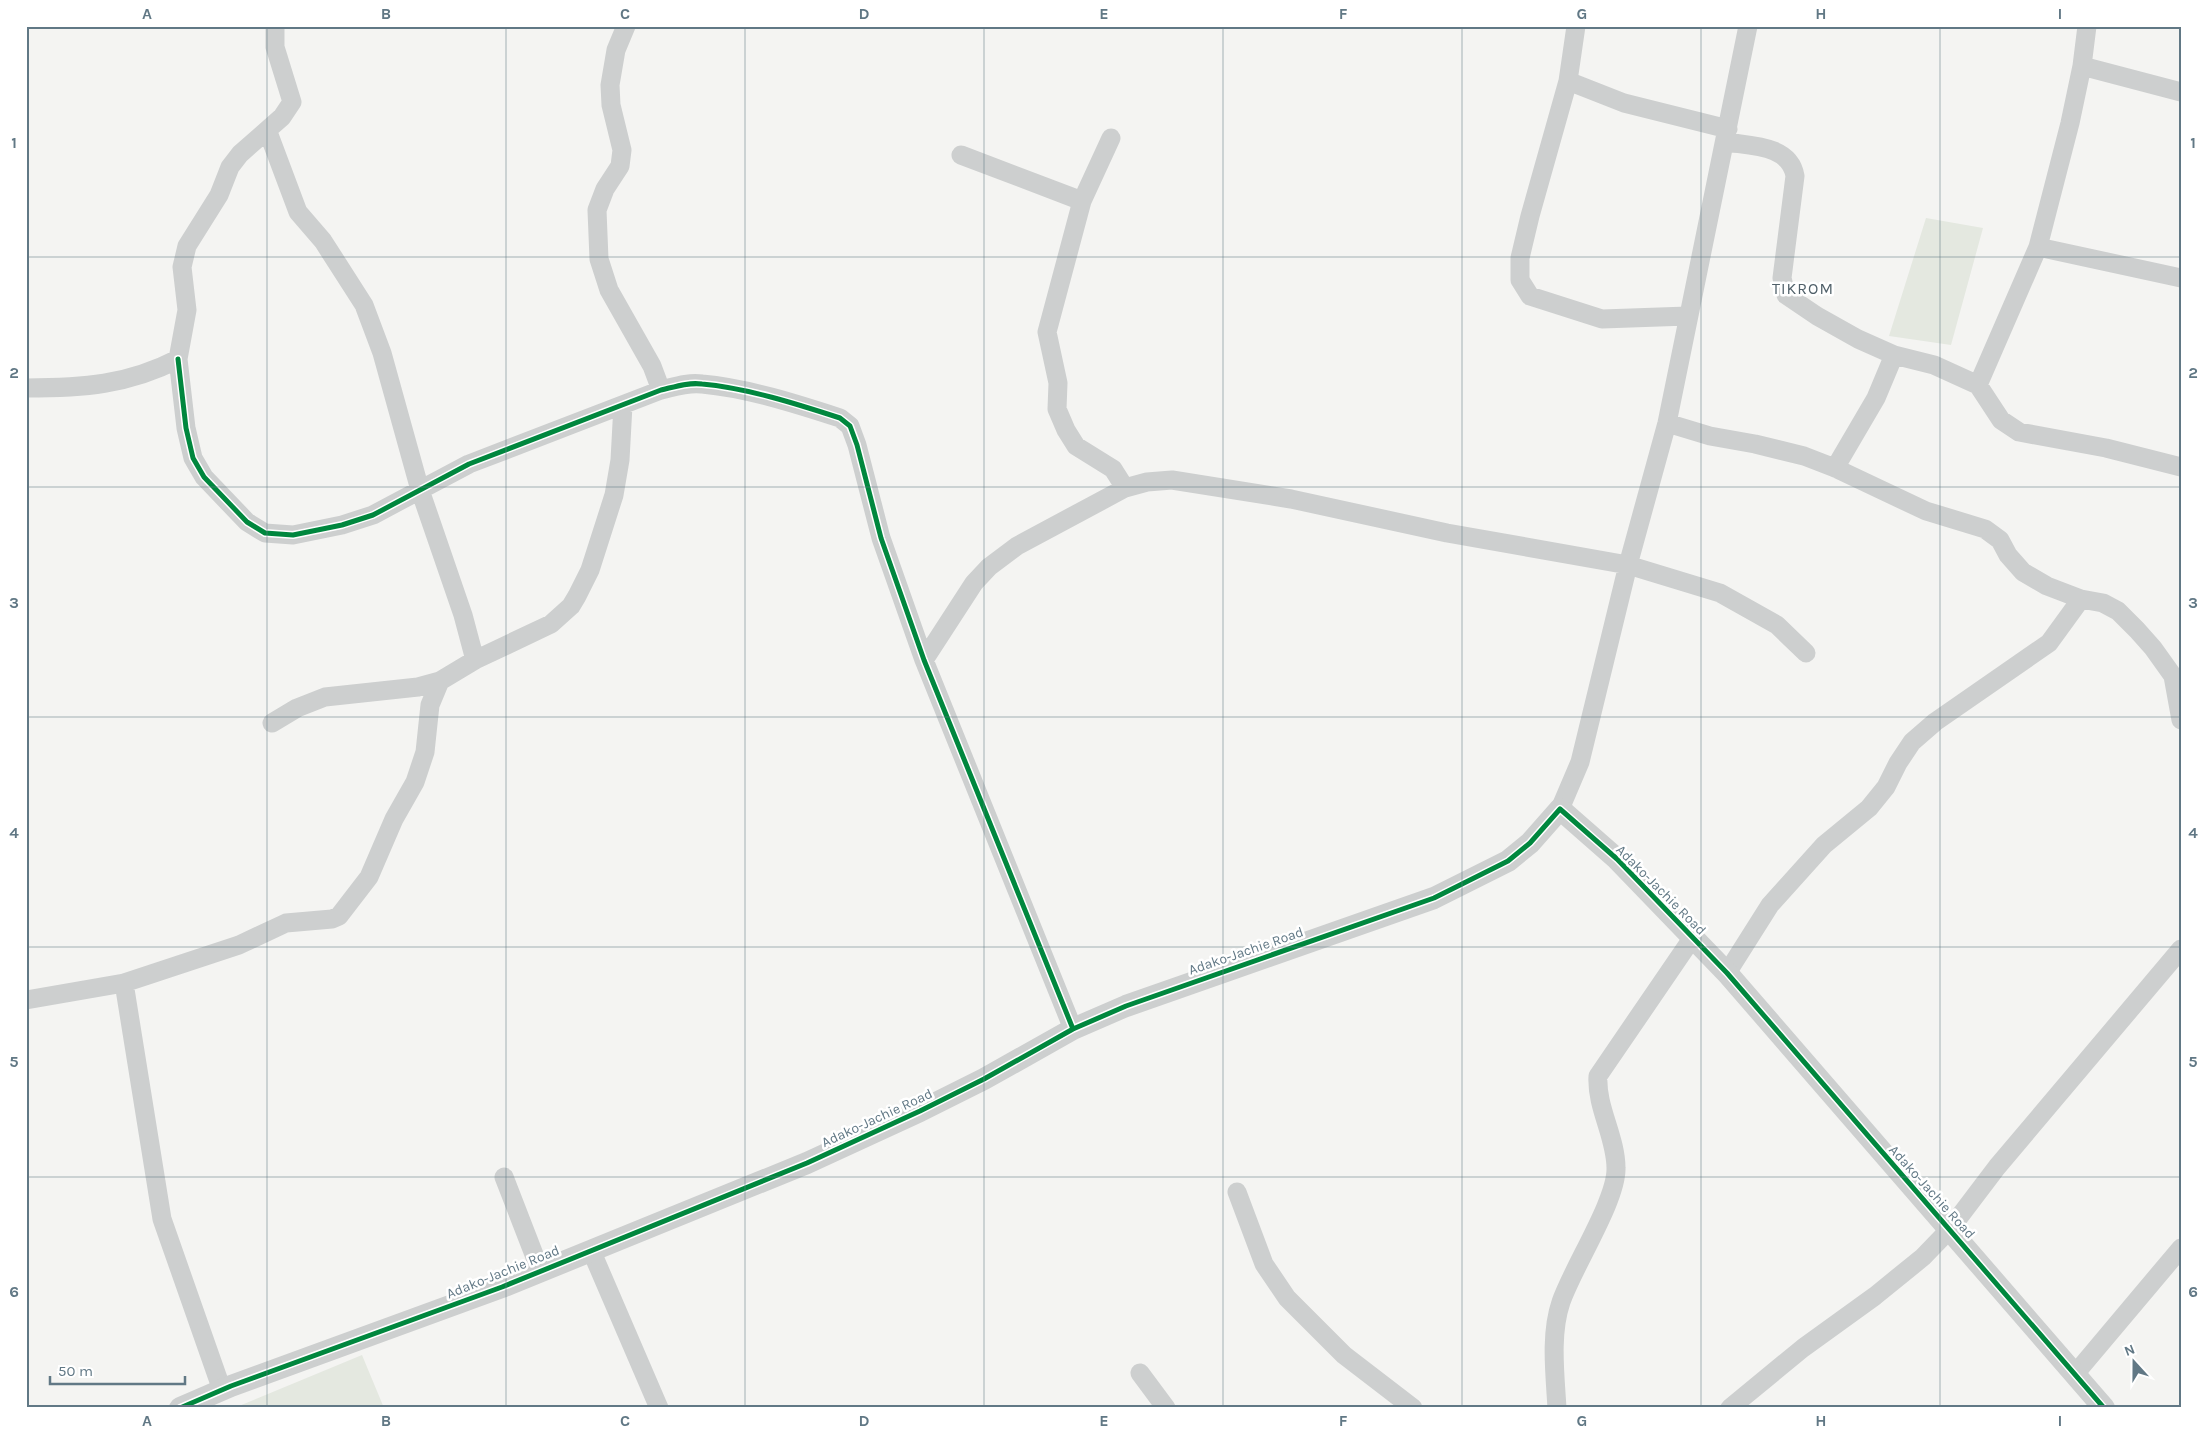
<svg xmlns="http://www.w3.org/2000/svg" width="2207" height="1434" font-family="Karla,sans-serif">
	<style>
		.green { fill: #e4e8e0 }
		.lines { fill: none; stroke-linecap: round; stroke-linejoin: round }
		.minor { stroke: #cdcfcf; stroke-width: 19 }
		.tertiary { stroke: #cdcfcf; stroke-width: 22 }
		.cycleway-casing { stroke: #fff; stroke-width: 8 }
		.cycleway { stroke: #00873e; stroke-width: 5 }
		.grid { fill: none; stroke: #617885; stroke-width: 1; stroke-opacity: 0.55 }
		.labels { text-anchor: middle; dominant-baseline: central; stroke-width: 5; stroke-linejoin: round; paint-order: stroke }
		.street-label { font-size: 14px; fill: #617885; stroke: #fff }
		.quarter-label { font-size: 16px; letter-spacing: 1px; fill: #506069; stroke: #fff }
		.neatline { fill: none; stroke: #617885; stroke-width: 2 }
		.grid-label { font-size: 16px; text-anchor: middle; font-weight: bold; fill: #617885 }
	</style>
	<rect width="100%" height="100%" fill="#f4f4f2"/>
	<!-- green -->
	<path class="green" d="M1926 218 1983 228 1951 345 1889 336Z
		M362 1355 384 1408H234Z"/>
	<g class="lines">
		<!-- minor -->
		<path class="minor" d="M626 26 616 50 610 85 611 105 622 150 620 166 605 189 597 210 599 259 609 290 652 366 661 390
			M1576 26 1568 81 1530 216 1520 258V280L1530 296 1602 319 1688 316
			M2087 26 2082 66 2070 123 2038 247 1978 385 2001 420 2019 432 2106 448 2181 467
			M2082 66 2181 92
			M1568 81 1624 103 1728 129
			M268 132 298 212 323 241 364 305 382 353 420 490 463 615 475 660 440 681 418 687 325 697 297 708 272 723
			M1111 138 1082 201 1047 332 1058 383 1057 409 1066 430 1076 446 1113 469 1125 488
			M1726 142C1751 146 1790 145 1795 176L1782 278 1786 295 1817 316 1858 339 1894 355 1934 365 1978 385
			M961 155 1082 201
			M2038 247 2181 278
			M178 359 186 428 193 458 204 477 247 522 265 533 293 535 342 525 373 515 469 464 661 390C674 387 688 382 702 384 747 388 797 404 840 418L850 426 857 445 881 538 924 660 1073 1029
			M26 388C82 388 128 385 178 359L187 310 182 267 187 246 219 195 230 167 240 154 282 117 292 102 275 47V26
			M1667 423 1710 436 1755 444 1804 456 1835 468 1926 511 1985 529 2000 540 2008 555 2023 572 2047 586 2081 599 2103 603 2118 611 2137 630 2153 648 2173 676 2181 720
			M1835 468 1876 398 1894 355
			M475 660 551 624 571 606 577 596 590 570 614 495 620 460 623 405
			M924 660 974 583 989 567 1017 546 1125 488 1147 482 1172 480 1291 499 1447 533 1628 565 1720 593 1777 625 1806 653
			M1560 809 1580 762 1628 565 1667 423 1748 26
			M1727 973 1770 905 1824 845 1869 808 1886 787 1898 763 1912 742 1935 722 2049 643 2081 599
			M124 983 162 1219 222 1390
			M26 1000 124 983 239 945 286 923 332 919 339 916 369 877 394 819 415 782 425 752 430 705 440 681
			M504 1177 540 1270
			M1237 1192 1264 1264 1287 1298 1344 1355 1413 1408
			M591 1250 659 1408
			M1140 1373 1166 1408
			M2075 1374 2181 1248
			M1557 1408C1555 1374 1550 1334 1561 1302 1573 1267 1617 1200 1616 1168 1616 1137 1596 1107 1598 1076L1693 937
			M1730 1408 1803 1348 1875 1296 1923 1257 1950 1229 1997 1167 2181 949"/>
		<!-- tertiary -->
		<path class="tertiary" d="M180 1408 231 1386 502 1287 807 1163 920 1111 984 1079 1073 1029 1126 1006 1434 898 1508 861 1530 843 1560 809 1617 859 1727 973 2104 1408"/>
		<defs>
			<path id="cycleway" d="M178 359 186 428 193 458 204 477 247 522 265 533 293 535 342 525 373 515 469 464 661 390C674 387 688 382 702 384 747 388 797 404 840 418L850 426 857 445 881 538 924 660 1073 1029
				M180 1408 231 1386 502 1287 807 1163 920 1111 984 1079 1073 1029 1126 1006 1434 898 1508 861 1530 843 1560 809 1617 859 1727 973 2104 1408"/>
		</defs>
		<!-- cycleway casing -->
		<use href="#cycleway" class="cycleway-casing"/>
		<!-- cycleway -->
		<use href="#cycleway" class="cycleway"/>
	</g>
	<!-- grid -->
	<path class="grid" d="M267 26V1408M506 26V1408M745 26V1408M984 26V1408M1223 26V1408M1462 26V1408M1701 26V1408M1940 26V1408M26 257H2181M26 487H2181M26 717H2181M26 947H2181M26 1177H2181"/>
	<g class="labels">
		<!-- street labels -->
		<g class="street-label">
			<text transform="translate(1661 890) rotate(45)">Adako-Jachie Road</text>
			<text transform="translate(1246 951) rotate(-19)">Adako-Jachie Road</text>
			<text transform="translate(877 1118) rotate(-25)">Adako-Jachie Road</text>
			<text transform="translate(1932 1192) rotate(48)">Adako-Jachie Road</text>
			<text transform="translate(503 1272) rotate(-22)">Adako-Jachie Road</text>
		</g>
		<!-- quarter labels -->
		<g class="quarter-label">
			<text x="1803" y="288">TIKROM</text>
		</g>
	</g>
	<!-- border -->
	<rect width="2207" height="1434" fill="none" stroke="#ffffff" stroke-width="55"/>
	<!-- north arrow -->
	<g transform="translate(2134 1362) rotate(339)" stroke="#ffffff" stroke-width="4" paint-order="stroke">
	<path d="M0-4L9 19L0 12L-9 19Z" fill="#617885"/>
	<text y="-8" font-size="14" font-weight="bold" text-anchor="middle" fill="#617885">N</text>
	</g>
	<!-- scale -->
	<path d="M50 1376v8h135v-8" fill="none" stroke="#617885" stroke-width="2.5"/>
	<text x="58" y="1376" font-size="15" fill="#617885" stroke="#ffffff" stroke-width="4" paint-order="stroke">50 m</text>
	<rect x="28" y="28" width="2152" height="1378" class="neatline"/>
	<g class="grid-label">
		<text x="147" y="19">A</text>
		<text x="386" y="19">B</text>
		<text x="625" y="19">C</text>
		<text x="864" y="19">D</text>
		<text x="1104" y="19">E</text>
		<text x="1343" y="19">F</text>
		<text x="1582" y="19">G</text>
		<text x="1821" y="19">H</text>
		<text x="2060" y="19">I</text>
		<text x="14" y="148">1</text>
		<text x="2193" y="148">1</text>
		<text x="14" y="378">2</text>
		<text x="2193" y="378">2</text>
		<text x="14" y="608">3</text>
		<text x="2193" y="608">3</text>
		<text x="14" y="838">4</text>
		<text x="2193" y="838">4</text>
		<text x="14" y="1067">5</text>
		<text x="2193" y="1067">5</text>
		<text x="14" y="1297">6</text>
		<text x="2193" y="1297">6</text>
		<text x="147" y="1426">A</text>
		<text x="386" y="1426">B</text>
		<text x="625" y="1426">C</text>
		<text x="864" y="1426">D</text>
		<text x="1104" y="1426">E</text>
		<text x="1343" y="1426">F</text>
		<text x="1582" y="1426">G</text>
		<text x="1821" y="1426">H</text>
		<text x="2060" y="1426">I</text>
	</g>
</svg>
